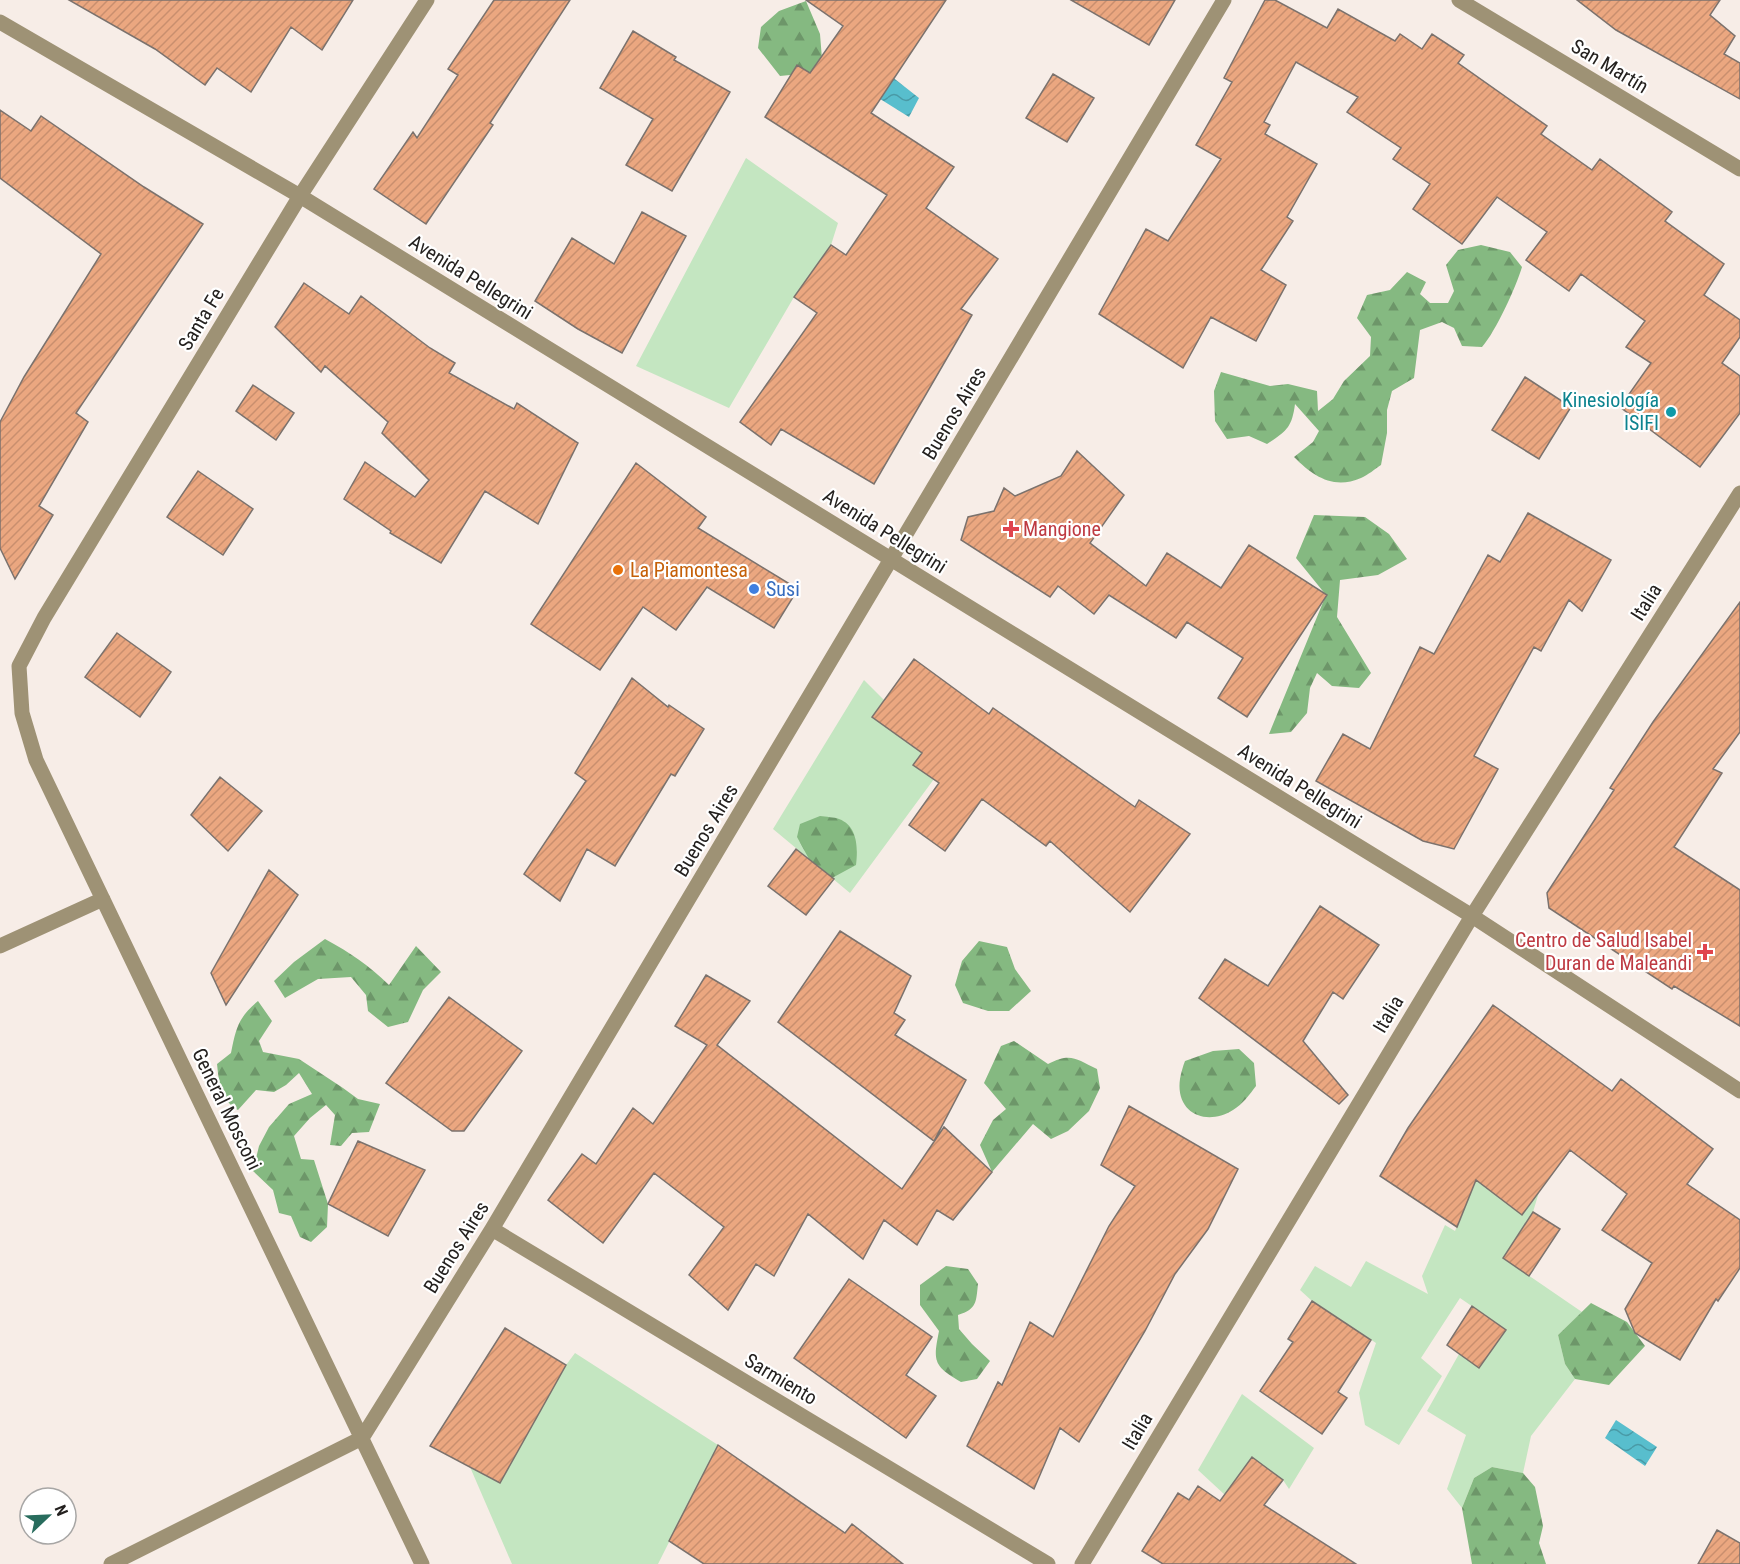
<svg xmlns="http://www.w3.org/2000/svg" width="1740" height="1564" font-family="'Roboto Condensed',sans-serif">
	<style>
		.green { fill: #c4e6c1 }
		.forest { fill: url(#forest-firs) }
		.water { fill: url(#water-waves) }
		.building { fill: url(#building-hatch); stroke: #7b726d; stroke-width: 1.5 }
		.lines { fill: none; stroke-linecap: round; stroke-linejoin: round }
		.minor { stroke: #9e9275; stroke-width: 15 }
		.culture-dot { fill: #0f9aa8; stroke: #fff; stroke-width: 2 }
		.health-dot { fill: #e0444e; stroke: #fff; stroke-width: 2 }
		.food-dot { fill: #e8710a; stroke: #fff; stroke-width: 2 }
		.shop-dot { fill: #3f7fe0; stroke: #fff; stroke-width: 2 }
		.labels { text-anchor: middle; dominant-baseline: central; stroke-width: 4.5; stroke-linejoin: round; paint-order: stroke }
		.street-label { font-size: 20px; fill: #24211f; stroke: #fff }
		.culture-label { font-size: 20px; fill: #0d838f; stroke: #fff; text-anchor: end }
		.health-label { font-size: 20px; fill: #be3a42; stroke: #fff; text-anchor: start }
		.food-label { font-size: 20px; fill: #c56008; stroke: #fff; text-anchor: start }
		.shop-label { font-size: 20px; fill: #366cbe; stroke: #fff; text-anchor: start }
	</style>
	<defs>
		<pattern id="forest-firs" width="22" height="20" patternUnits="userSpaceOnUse" patternTransform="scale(1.5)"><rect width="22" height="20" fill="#85b981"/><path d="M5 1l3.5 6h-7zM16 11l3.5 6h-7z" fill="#6d9669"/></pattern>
		<pattern id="water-waves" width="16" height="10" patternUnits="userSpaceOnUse" patternTransform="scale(1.5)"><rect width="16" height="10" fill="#58becd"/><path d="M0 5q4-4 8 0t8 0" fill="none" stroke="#499aa6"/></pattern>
		<pattern id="building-hatch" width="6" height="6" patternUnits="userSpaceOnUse" patternTransform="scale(1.5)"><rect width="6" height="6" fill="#eba780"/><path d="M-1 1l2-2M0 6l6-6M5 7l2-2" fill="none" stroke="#c98f6e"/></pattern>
	</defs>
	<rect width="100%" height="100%" fill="#f7ede7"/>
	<!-- green -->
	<path class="green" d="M746 158 838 223 831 245 794 297 729 408 636 366Z
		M864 680 884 700 872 717 922 753 914 765 934 779 850 893 773 829Z
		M1476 1180 1507 1203 1539 1192 1533 1212 1503 1258 1582 1312 1558 1335 1565 1364 1575 1379 1531 1436 1523 1473 1492 1467 1474 1478 1462 1508 1447 1489 1466 1435 1427 1411 1459 1354 1479 1367 1505 1329 1460 1298 1421 1358 1442 1376 1399 1445 1365 1425 1359 1393 1376 1343 1312 1301 1300 1290 1315 1266 1351 1287 1366 1261 1428 1294 1422 1276 1445 1225 1455 1231Z
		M575 1353 718 1445 658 1564H512L470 1467 500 1482 566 1365Z
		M1242 1394 1314 1448 1289 1489 1283 1480 1225 1495 1198 1470Z"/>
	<!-- forest -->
	<path class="forest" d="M806 1 820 34 822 59 810 73 780 76 758 48 761 27 779 11Z
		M1481 245 1510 252 1522 267C1516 287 1496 331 1482 347L1462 346 1454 328 1442 322 1420 330 1414 378 1392 391 1387 410V433L1381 465C1375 469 1368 475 1361 478 1333 490 1313 476 1294 457L1313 442 1319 431 1295 404C1292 427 1287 431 1267 444L1249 436 1227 439 1215 421 1214 391 1221 372 1270 386 1288 384 1317 391 1318 411 1333 399 1344 381 1370 356 1371 337 1357 318 1367 295 1390 290 1407 272 1426 282 1420 294 1430 303H1448L1454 291 1446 265 1458 250Z
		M1314 515 1365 517 1389 534 1407 559 1378 575 1340 580 1337 617 1371 673 1359 688 1332 686 1317 673 1310 688 1307 713 1291 732 1269 734 1326 595 1296 558Z
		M820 816C826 817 834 817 839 819 858 826 858 849 856 865L832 878 809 859 797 837 800 824Z
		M325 939C351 953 368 965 389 985L416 946 441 972 423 990 408 1022 388 1027 368 1011 366 995 351 977 318 979 285 998 274 981 294 962Z
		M979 941 1007 947 1015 969 1031 991 1009 1011H988L963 1003 955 985 962 961Z
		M258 1001 272 1021 259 1041 263 1052 299 1059 343 1088 358 1099 380 1104 369 1132 352 1133 341 1146 330 1145 335 1115 326 1105 310 1118 294 1136 301 1159 314 1160 328 1204 327 1227 311 1242 300 1237 291 1216 279 1213 273 1190 253 1171 259 1146 269 1127 289 1104 312 1094 299 1073 286 1085 274 1092 256 1090 238 1110C220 1100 219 1082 217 1064L231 1053C236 1028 238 1018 258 1001Z
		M1014 1041 1048 1064C1071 1052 1076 1059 1097 1069L1100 1088 1089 1111 1068 1131 1051 1139 1033 1124 992 1172 980 1145 993 1120 1006 1109 984 1083 1001 1046Z
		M1239 1049 1254 1063 1256 1086C1250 1094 1242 1105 1233 1110 1206 1127 1175 1113 1180 1079 1181 1073 1183 1066 1185 1061L1213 1051Z
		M946 1266 968 1269 978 1284C976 1302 977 1309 958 1315L959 1329 972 1344 990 1361 977 1379 961 1382C933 1366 933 1361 939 1331L920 1305V1285Z
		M1591 1303 1627 1322 1645 1346 1609 1385 1575 1379 1565 1364 1558 1335Z
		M1492 1467 1523 1473 1535 1487 1543 1526 1539 1543 1546 1564H1472L1462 1508 1474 1478Z"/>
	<!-- water -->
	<path class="water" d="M891 76 919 98 909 117 877 97Z
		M1616 1420 1657 1447 1645 1466 1605 1438Z"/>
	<!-- building -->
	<path class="building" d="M69 0H353L322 50 291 27 251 92 217 68 205 85 155 49Z
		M494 0H570L490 123 493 125 426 224 374 189 413 132 417 138 458 75 448 69Z
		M806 0H946L871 113 954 167 926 208 998 259 961 309 972 315 874 484 781 429 771 445 740 422 817 313 794 297 831 245 846 255 887 195 765 117 797 65 810 73 843 26Z
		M1071 0H1175L1149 45Z
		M1265 0H1275L1327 28 1338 9 1395 41 1400 34 1422 49 1432 34 1464 55 1458 63 1547 126 1541 134 1592 170 1600 159 1672 212 1665 221 1724 264 1704 295 1740 320V337L1722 363 1740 376V413L1700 467 1620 407 1651 363 1626 347 1645 321 1581 274 1569 291 1526 260 1547 232 1497 197 1462 244 1413 209 1430 184 1393 159 1401 148 1347 112 1358 97 1296 62 1264 122 1270 125 1265 134 1317 164 1287 217 1293 221 1261 270 1286 285 1256 341 1211 317 1183 368 1099 314 1146 229 1168 241 1221 159 1196 145 1232 82 1224 78Z
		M1577 0H1720L1710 15 1735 36 1724 54 1740 63V99L1616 30Z
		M633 31 676 57 674 60 730 92 672 191 626 165 653 119 600 88Z
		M1053 74 1094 98 1067 142 1026 118Z
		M0 110 31 131 41 116 144 187 203 224 76 413 88 422 39 506 53 515 15 579 0 548V422L24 377 101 254 0 178Z
		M642 212 686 236 622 353 578 329 535 301 572 238 614 264Z
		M304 283 349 314 361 296 430 348 455 363 449 373 514 409 517 403 578 443 538 524 485 491 441 563 390 533 391 531 344 499 365 462 415 497 429 480 382 433 388 422 325 366 321 372 275 327Z
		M1525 377 1571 407 1539 459 1492 430Z
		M253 385 294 413 276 440 236 411Z
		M1077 451 1124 495 1090 543 1146 586 1167 553 1221 588 1249 545 1327 595 1247 717 1218 698 1243 658 1187 622 1176 638 1109 595 1094 614 1058 586 1050 597 961 540 968 517 994 511 1004 488 1015 496 1061 476Z
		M636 463 706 517 698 528 798 589 774 628 707 587 676 630 643 607 600 670 531 624Z
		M198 471 253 509 223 555 167 517Z
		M1528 513 1611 560 1582 611 1569 600 1541 651 1534 647 1474 756 1498 769 1454 849 1423 841 1316 781 1343 734 1370 749 1420 647 1434 654 1488 555 1500 562Z
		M1740 602V732L1713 769 1722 773 1674 847 1740 890V1026L1674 986 1672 989 1549 908 1547 893 1614 790 1610 788 1653 722Z
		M117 633 171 672 140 717 85 677Z
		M914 659 989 714 993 708 1135 807 1139 800 1190 834 1130 912 1050 841 1046 846 982 799 945 851 909 825 939 783 913 765 922 753 872 717Z
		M632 678 668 707 669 705 704 729 675 776 671 774 615 866 587 849 560 901 524 874 586 781 575 773Z
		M220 777 262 811 228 851 191 815Z
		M796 849 834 879 806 915 768 886Z
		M269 870 298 895 226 1005 211 973Z
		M1320 906 1379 945 1343 999 1333 992 1303 1041 1348 1095 1339 1104 1199 998 1225 959 1268 986Z
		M840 931 911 976 894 1013 905 1020 895 1035 966 1080 934 1141 778 1022Z
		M706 975 750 1001 717 1045 902 1189 944 1127 992 1172 953 1220 937 1210 917 1245 884 1220 863 1259 808 1214 774 1276 756 1264 728 1310 689 1275 724 1227 654 1173 603 1243 548 1200 582 1154 596 1164 633 1108 653 1124 707 1045 675 1026Z
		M449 997 522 1051 464 1131H452L386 1083Z
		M1493 1005 1612 1091 1621 1079 1713 1149 1687 1184 1740 1220V1268L1718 1301 1716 1299 1680 1360 1635 1333 1625 1309 1652 1263 1602 1230 1627 1194 1570 1150 1522 1215 1476 1180 1457 1227 1380 1176 1408 1128Z
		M1129 1106 1238 1169 1208 1229 1175 1274 1145 1331 1079 1442 1060 1428 1034 1489 967 1446 998 1382 1002 1385 1030 1322 1053 1337 1109 1226 1135 1186 1101 1165Z
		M358 1141 425 1170 388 1236 328 1204Z
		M1533 1212 1560 1229 1529 1276 1503 1258Z
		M849 1279 932 1337 906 1375 936 1396 906 1438 794 1358Z
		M1312 1301 1371 1340 1338 1392 1347 1398 1322 1434 1260 1391 1293 1342 1288 1339Z
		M1472 1306 1506 1330 1479 1368 1447 1345Z
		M505 1328 566 1365 500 1483 430 1446Z
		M718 1445 845 1533 852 1524 903 1564H704L669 1541Z
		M1252 1457 1283 1480 1264 1505 1356 1564H1163L1142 1551 1178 1493 1189 1500 1198 1486 1220 1501Z
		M1717 1530 1740 1543V1564H1698Z"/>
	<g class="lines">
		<!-- minor -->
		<path class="minor" d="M1459 0 1740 169
			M0 22 300 196 1472 916 1740 1091
			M0 946 103 899
			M492 1229 1048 1564
			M111 1564 362 1438 492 1229 1224 0
			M422 1564 36 760 22 713 19 666 44 618 300 196 427 0
			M1082 1564 1472 916 1740 493"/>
	</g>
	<!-- markers -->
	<circle class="culture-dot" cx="1671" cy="412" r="6"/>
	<g class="health-dot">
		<path d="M1008 520h6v6h6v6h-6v6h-6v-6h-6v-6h6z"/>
		<path d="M1702 943h6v6h6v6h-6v6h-6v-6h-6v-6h6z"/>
	</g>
	<circle class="food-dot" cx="618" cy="570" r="6"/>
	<circle class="shop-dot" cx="754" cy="589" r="6"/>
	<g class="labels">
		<!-- street labels -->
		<g class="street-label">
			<text transform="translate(1610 66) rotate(31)">San Martín</text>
			<text transform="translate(471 277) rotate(32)">Avenida Pellegrini</text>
			<text transform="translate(201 319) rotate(-59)">Santa Fe</text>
			<text transform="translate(954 413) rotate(-59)">Buenos Aires</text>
			<text transform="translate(885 531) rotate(32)">Avenida Pellegrini</text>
			<text transform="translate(1646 602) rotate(-58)">Italia</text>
			<text transform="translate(1300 786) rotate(32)">Avenida Pellegrini</text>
			<text transform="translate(706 830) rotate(-59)">Buenos Aires</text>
			<text transform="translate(1388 1014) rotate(-59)">Italia</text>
			<text transform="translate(227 1109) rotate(64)">General Mosconi</text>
			<text transform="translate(456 1247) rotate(-58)">Buenos Aires</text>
			<text transform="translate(781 1379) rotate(31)">Sarmiento</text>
			<text transform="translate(1137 1431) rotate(-59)">Italia</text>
		</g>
		<!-- culture labels -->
		<g class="culture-label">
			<text x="1659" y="400">Kinesiología<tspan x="1659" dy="23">ISIFI</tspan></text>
		</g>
		<!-- health labels -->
		<g class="health-label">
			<text x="1023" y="529">Mangione</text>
			<text x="1692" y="940" text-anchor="end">Centro de Salud Isabel<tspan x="1692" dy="23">Duran de Maleandi</tspan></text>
		</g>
		<!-- food labels -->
		<g class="food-label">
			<text x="630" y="570">La Piamontesa</text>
		</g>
		<!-- shop labels -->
		<g class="shop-label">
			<text x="766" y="589">Susi</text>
		</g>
	</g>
	<!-- north arrow -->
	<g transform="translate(48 1516) rotate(67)"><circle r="28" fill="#ffffff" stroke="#a7a6a5" stroke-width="1.5"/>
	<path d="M0-4.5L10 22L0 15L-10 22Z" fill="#286c5d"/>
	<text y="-9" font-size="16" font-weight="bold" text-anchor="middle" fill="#24211f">N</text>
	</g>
</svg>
